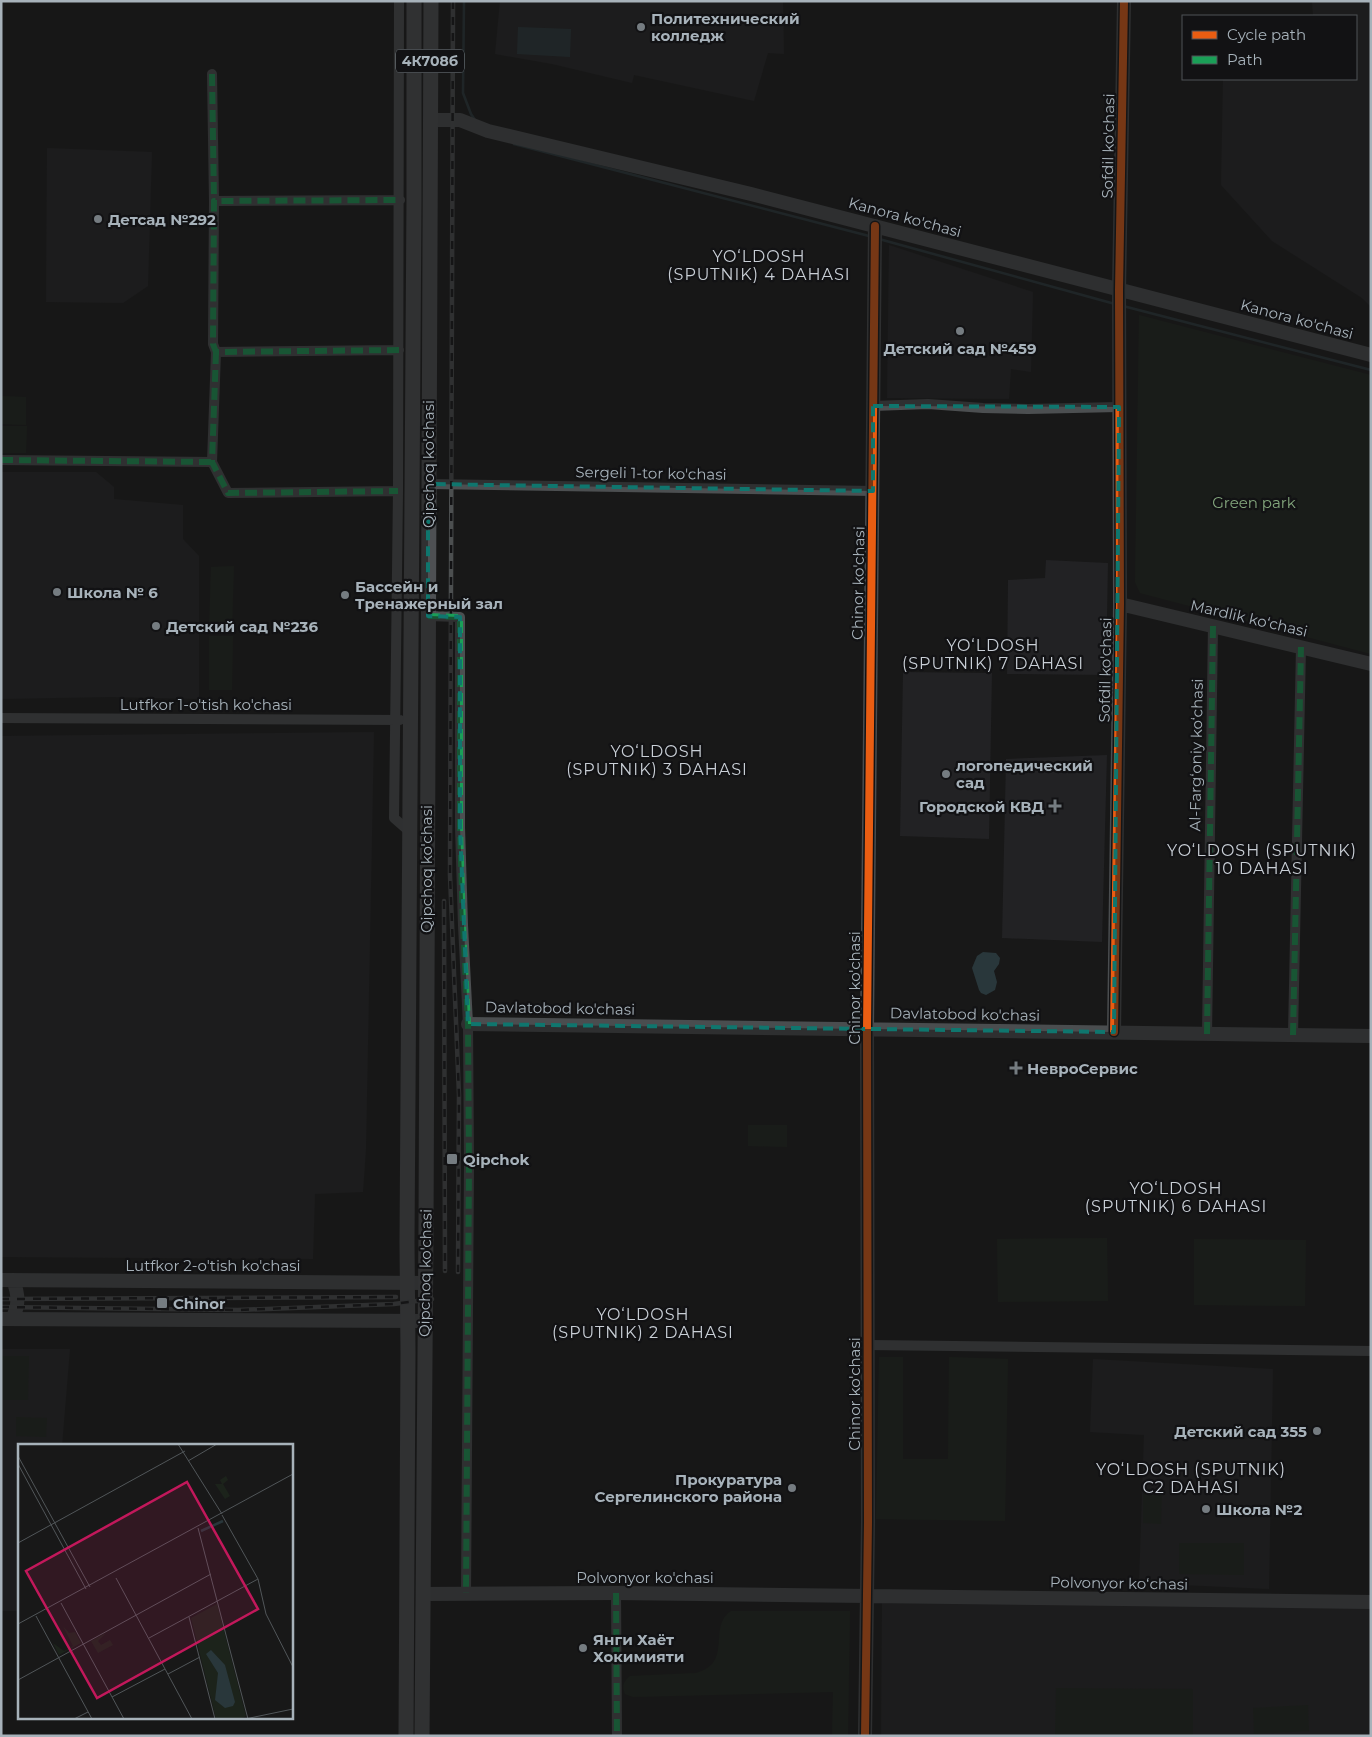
<svg xmlns="http://www.w3.org/2000/svg" width="1372" height="1737" font-family="Montserrat,sans-serif">
	<style>
		.built { fill: #222224 }
		.green { fill: #1c231b }
		.water { fill: #29373b }
		.lines { fill: none; stroke-linecap: round; stroke-linejoin: round }
		.stream { stroke: #29373b; stroke-width: 2.5 }
		.street { stroke: #4c4f51; stroke-width: 10 }
		.secondary { stroke: #4a4d4f; stroke-width: 14 }
		.primary { stroke: #4e5053; stroke-width: 15 }
		.rail-casing { stroke: #4c4f50; stroke-width: 4.5 }
		.rail { stroke: #121214; stroke-width: 2.5; stroke-dasharray: 8; stroke-linecap: butt }
		.quiet { stroke: #1a9f57; stroke-width: 6; stroke-dasharray: 12 6; stroke-linecap: butt }
		.cycleway-casing { stroke: #121214; stroke-width: 11 }
		.cycleway { stroke: #e95d12; stroke-width: 8 }
		.marked { fill: none; stroke: #0f766e; stroke-width: 4; stroke-dasharray: 10 6; stroke-linejoin: round }
		.poi-dot { fill: #757c81; stroke: #121214; stroke-width: 2 }
		.labels { text-anchor: middle; dominant-baseline: central; stroke-width: 4.5; stroke-linejoin: round; paint-order: stroke }
		.shield { fill: #121214; stroke: #7a8288; stroke-width: 1 }
		.shield-label { font-size: 14px; font-weight: bold; fill: #a7b2ba }
		.poi-label { font-size: 15px; font-weight: bold; fill: #a7b2ba; stroke: #121214; text-anchor: start }
		.street-label { font-size: 15px; fill: #a7b2ba; stroke: #121214 }
		.park-label { font-size: 15px; fill: #84a77d; stroke: #121214 }
		.neighbourhood-label { font-size: 16px; letter-spacing: 1px; fill: #c9cfd6; stroke: #121214 }
		.inset-river { fill: none; stroke: #29373b; stroke-width: 2.5 }
		.inset-road { fill: none; stroke: #515659; stroke-width: 1 }
		.view { fill: #c2185b; fill-opacity: 0.15; stroke: #c2185b; stroke-width: 2.5 }
		.inset-edge { fill: none; stroke: #a7b2ba; stroke-width: 2.5 }
	</style>
	<rect width="100%" height="100%" fill="#181818"/>
	<!-- built -->
	<path class="built" d="M500 1H783L784 54 768 53 754 101 634 75 632 83 552 64 495 54Z
		M1312 1H1371V307L1362 298 1272 241 1221 185 1223 79H1356V16H1313Z
		M47 148 152 152 148 286 123 303 46 302Z
		M889 245 1033 292 1031 372 1011 369 1009 399 887 398Z
		M1 472H96L114 487V499L183 505V539L199 556V699L111 697 1 699Z
		M1046 560 1108 563 1106 675 1007 674 1008 580 1045 578Z
		M903 672 992 673 989 839 900 836Z
		M374 732 366 1149 363 1192 315 1194 313 1259 1 1257V736Z
		M1107 755 1102 942 1002 938 1006 759Z
		M1 1349H70L62 1446H19V1611H1Z
		M1093 1359 1273 1369 1269 1589 1139 1583 1144 1435 1090 1432Z
		M882 1603 1371 1607V1736H881Z"/>
	<!-- green -->
	<path class="green" d="M1139 315 1371 375V654L1140 593 1135 582Z
		M1 396 26 397V425L1 424Z
		M1 426H27L26 453H1Z
		M234 566 232 629 209 630 211 567Z
		M209 636H233L232 690H209Z
		M748 1125H787V1147L748 1146Z
		M1107 1238 1108 1301 998 1302 997 1239Z
		M1194 1239 1306 1240 1305 1306 1194 1305Z
		M1 1356H29L28 1400H1Z
		M879 1357H903V1459H948L949 1357 1008 1359 1005 1521 876 1519Z
		M16 1417 47 1418 46 1437 16 1436Z
		M1143 1489H1162L1161 1524 1143 1523Z
		M1179 1543H1244V1575L1179 1574Z
		M731 1611H850L848 1736H832L833 1692 633 1697 625 1694C622 1686 623 1682 630 1676L696 1673C734 1663 707 1627 731 1611Z
		M1056 1688 1193 1689V1736H1055Z
		M1308 1705 1309 1731 1254 1734 1253 1708Z"/>
	<!-- water -->
	<path class="water" d="M518 27 571 29 570 57 517 54Z
		M983 952 996 953 1000 958 999 964 994 971 997 982 995 990 986 995 981 993 979 990 972 968 977 956Z"/>
	<g class="lines">
		<!-- stream -->
		<path class="stream" d="M464 1 463 93 471 114 475 120
			M514 144 869 236
			M879 239 1115 304
			M1123 306 1371 370"/>
		<!-- street -->
		<path class="street" d="M399 1 398 491 394 818 410 832
			M212 74 214 201
			M399 350 216 352 213 344 214 201 400 200
			M216 352 212 462 228 493 398 491
			M873 406 928 404 983 408 1028 409 1119 407
			M1 460 212 462
			M428 484 873 491
			M428 616 460 617V827L463 925 468 1024 469 1164 466 1593
			M1 718 400 720
			M1207 1034 1213 626
			M1293 1035 1301 647
			M868 1345 1371 1351
			M616 1593 617 1736"/>
		<!-- secondary -->
		<path class="secondary" d="M430 120H460L488 131 751 194 1371 355
			M1120 604 1371 664
			M468 1024 1371 1036
			M1114 1032 1120 604 1119 290 1124 1
			M1 1280 424 1283
			M1 1319 424 1321
			M12 1319C19 1306 19 1295 13 1280
			M423 1594 616 1593 1371 1602
			M865 1736 868 1522 867 1029 875 226"/>
		<!-- primary -->
		<path class="primary" d="M406 1736 408 1352 407 1242 414 200V1
			M422 1736 426 1230 431 1"/>
		<defs>
			<path id="rail" d="M453 1 450 875 459 1095 458 1272
				M444 901 445 1271
				M1 1299 396 1297
				M1 1307 238 1310 394 1304 432 1299"/>
		</defs>
		<!-- rail casing -->
		<use href="#rail" class="rail-casing"/>
		<!-- rail -->
		<use href="#rail" class="rail"/>
		<!-- quiet -->
		<path class="quiet" d="M212 74 214 201
			M399 350 216 352 213 344 214 201 400 200
			M216 352 212 462 228 493 398 491
			M1 460 212 462
			M428 616 460 617V827L463 925 468 1024 469 1164 466 1593
			M1207 1034 1213 626
			M1293 1035 1301 647
			M616 1593 617 1736"/>
		<defs>
			<path id="cycleway" d="M1114 1032 1120 604 1119 290 1124 1
				M865 1736 868 1522 867 1029 875 226"/>
		</defs>
		<!-- cycleway casing -->
		<use href="#cycleway" class="cycleway-casing"/>
		<!-- cycleway -->
		<use href="#cycleway" class="cycleway"/>
	</g>
	<!-- marked area -->
	<path d="M0 0H1372V1737H0ZM873 406 1119 407 1114 1032 468 1024 460 827V617L428 616V484L873 491Z" fill="#181818" fill-opacity=".55" fill-rule="evenodd"/>
	<path class="marked" d="M873 406 1119 407 1114 1032 468 1024 460 827V617L428 616V484L873 491Z"/>
	<!-- markers -->
	<g class="poi-dot">
		<circle cx="641" cy="27" r="5"/>
		<circle cx="98" cy="219" r="5"/>
		<circle cx="960" cy="331" r="5"/>
		<circle cx="57" cy="592" r="5"/>
		<circle cx="345" cy="595" r="5"/>
		<circle cx="156" cy="626" r="5"/>
		<circle cx="946" cy="774" r="5"/>
		<path d="M1052.5 798.5h5v5h5v5h-5v5h-5v-5h-5v-5h5z"/>
		<path d="M1013.5 1060.5h5v5h5v5h-5v5h-5v-5h-5v-5h5z"/>
		<rect x="446" y="1153" width="12" height="12" rx="2.5"/>
		<rect x="156" y="1297" width="12" height="12" rx="2.5"/>
		<circle cx="1317" cy="1431" r="5"/>
		<circle cx="792" cy="1488" r="5"/>
		<circle cx="1206" cy="1509" r="5"/>
		<circle cx="583" cy="1648" r="5"/>
	</g>
	<g class="labels">
		<!-- shield labels -->
		<rect class="shield" x="396" y="49.5" width="68" height="23" rx="4"/>
		<g class="shield-label">
			<text x="430" y="61">4К708б</text>
		</g>
		<!-- poi labels -->
		<g class="poi-label">
			<text x="651" y="18">Политехнический<tspan x="651" dy="17">колледж</tspan></text>
			<text x="108" y="219">Детсад №292</text>
			<text x="960" y="348" text-anchor="middle">Детский сад №459</text>
			<text x="355" y="586">Бассейн и<tspan x="355" dy="17">Тренажерный зал</tspan></text>
			<text x="67" y="592">Школа № 6</text>
			<text x="166" y="626">Детский сад №236</text>
			<text x="956" y="765">логопедический<tspan x="956" dy="17">сад</tspan></text>
			<text x="1044" y="806" text-anchor="end">Городской КВД</text>
			<text x="1027" y="1068">НевроСервис</text>
			<text x="463" y="1159">Qipchok</text>
			<text x="173" y="1303">Chinor</text>
			<text x="1307" y="1431" text-anchor="end">Детский сад 355</text>
			<text x="782" y="1479" text-anchor="end">Прокуратура<tspan x="782" dy="17">Сергелинского района</tspan></text>
			<text x="1216" y="1509">Школа №2</text>
			<text x="593" y="1639">Янги Хаёт<tspan x="593" dy="17">Хокимияти</tspan></text>
		</g>
		<!-- street labels -->
		<g class="street-label">
			<text transform="translate(1108 146) rotate(-89)">Sofdil ko'chasi</text>
			<text transform="translate(905 217) rotate(15)">Kanora ko'chasi</text>
			<text transform="translate(1297 319) rotate(15)">Kanora ko'chasi</text>
			<text transform="translate(428 464) rotate(-90)">Qipchoq ko'chasi</text>
			<text transform="translate(651 473) rotate(1)">Sergeli 1-tor ko'chasi</text>
			<text transform="translate(858 583) rotate(-89)">Chinor ko'chasi</text>
			<text transform="translate(1249 618) rotate(13)">Mardlik ko‘chasi</text>
			<text transform="translate(1105 670) rotate(-89)">Sofdil ko'chasi</text>
			<text x="206" y="704">Lutfkor 1-o'tish ko'chasi</text>
			<text transform="translate(1196 755) rotate(-89)">Al-Farg‘oniy ko‘chasi</text>
			<text transform="translate(426 869) rotate(-90)">Qipchoq ko'chasi</text>
			<text transform="translate(854 988) rotate(-90)">Chinor ko'chasi</text>
			<text transform="translate(560 1008) rotate(1)">Davlatobod ko'chasi</text>
			<text transform="translate(965 1014) rotate(1)">Davlatobod ko'chasi</text>
			<text x="213" y="1265">Lutfkor 2-o'tish ko'chasi</text>
			<text transform="translate(425 1273) rotate(-89)">Qipchoq ko'chasi</text>
			<text transform="translate(854 1394) rotate(-90)">Chinor ko'chasi</text>
			<text x="645" y="1577">Polvonyor ko'chasi</text>
			<text transform="translate(1119 1583) rotate(1)">Polvonyor koʻchasi</text>
		</g>
		<!-- park labels -->
		<g class="park-label">
			<text x="1254" y="502">Green park</text>
		</g>
		<!-- neighbourhood labels -->
		<g class="neighbourhood-label">
			<text x="759" y="256">YO‘LDOSH<tspan x="759" dy="18">(SPUTNIK) 4 DAHASI</tspan></text>
			<text x="993" y="645">YO‘LDOSH<tspan x="993" dy="18">(SPUTNIK) 7 DAHASI</tspan></text>
			<text x="657" y="751">YO‘LDOSH<tspan x="657" dy="18">(SPUTNIK) 3 DAHASI</tspan></text>
			<text x="1262" y="850">YO‘LDOSH (SPUTNIK)<tspan x="1262" dy="18">10 DAHASI</tspan></text>
			<text x="1176" y="1188">YO‘LDOSH<tspan x="1176" dy="18">(SPUTNIK) 6 DAHASI</tspan></text>
			<text x="643" y="1314">YO‘LDOSH<tspan x="643" dy="18">(SPUTNIK) 2 DAHASI</tspan></text>
			<text x="1191" y="1469">YO‘LDOSH (SPUTNIK)<tspan x="1191" dy="18">C2 DAHASI</tspan></text>
		</g>
	</g>
	<!-- overview -->
	<g transform="translate(18 1444)">
		<rect width="275" height="275" fill="#181818"/>
		<path d="M208 32 210 36 205 40 212 52 207 55 197 40H204L202 36ZM199 160 228 272 223 275H198L173 174ZM45 182 51 189 57 188 63 199 41 211 35 199 46 207 55 202ZM88 189 80 197 83 201 92 196 95 201 80 209 73 197Z" fill="#1c231b"/>
		<path d="M193 206 207 221 217 258 215 262 207 264 197 256 200 229 188 210Z" fill="#29373b"/>
		<path class="inset-river" d="M183 87 205 77"/>
		<path class="inset-road" d="M160 0 204 70M0 12 72 143M170 17 199 0M0 20 68 145M204 71 240 135 248 170 275 223M180 84 230 275M0 99 167 7M98 134 174 275M43 159 106 275M18 172 74 275M171 173 197 275M0 180 275 30M131 194 240 135M150 230 182 213M0 236 193 130M94 253 147 225M56 275 70 268M227 275 275 265"/>
		<path class="view" d="M169 38 240 165 79 254 8 127Z"/>
		<rect width="275" height="275" class="inset-edge"/>
	</g>
	<!-- border -->
	<rect width="1372" height="1737" fill="none" stroke="#a7b2ba" stroke-width="5"/>
	<!-- legend -->
	<rect x="1182" y="15" width="175" height="65" fill="#121214" stroke="#4e5256"/>
	<rect x="1192" y="31" width="25" height="8" fill="#e95d12" stroke="#4e5256"/>
	<text x="1227" y="40" font-size="15" fill="#a7b2ba">Cycle path</text>
	<rect x="1192" y="56" width="25" height="8" fill="#1a9f57" stroke="#4e5256"/>
	<text x="1227" y="65" font-size="15" fill="#a7b2ba">Path</text>
</svg>
